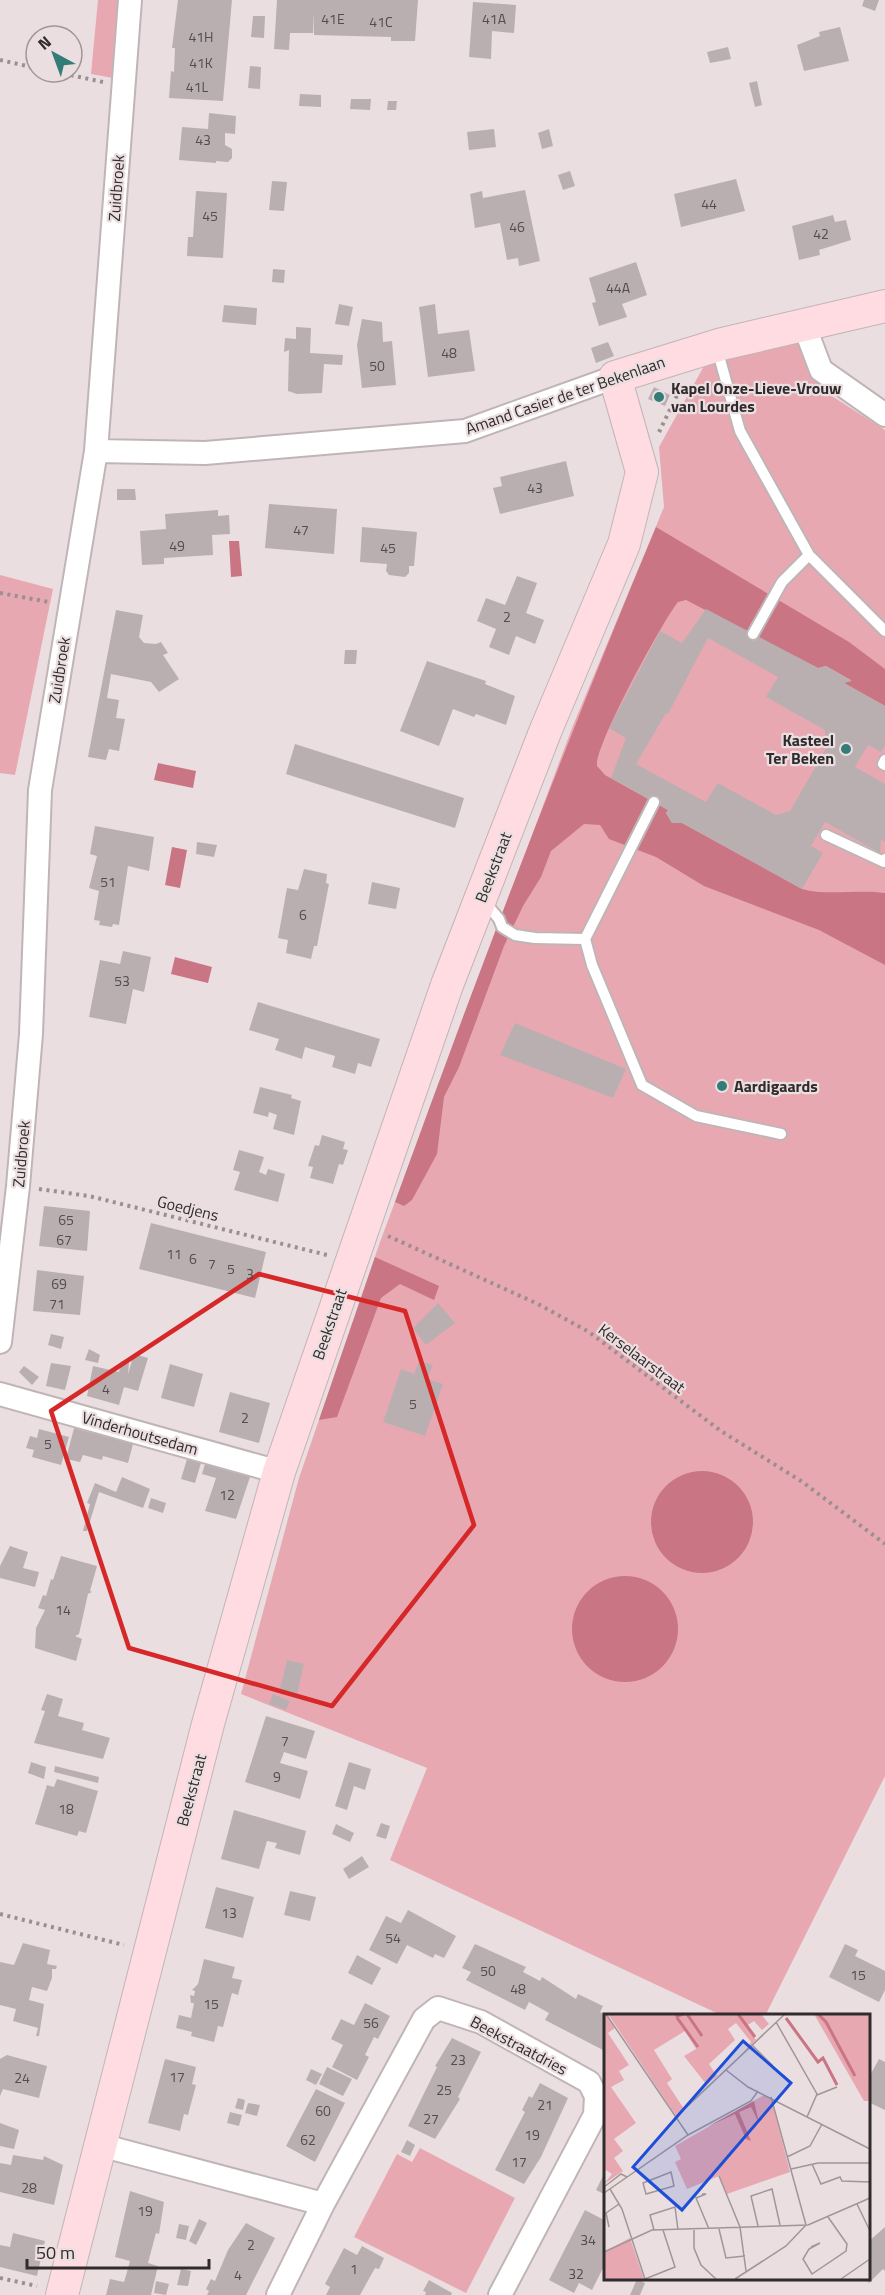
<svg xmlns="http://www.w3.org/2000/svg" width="885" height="2295" font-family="'Titillium Web',sans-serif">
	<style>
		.green { fill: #e8a8b2 }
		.water { fill: #c97584 }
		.building { fill: #baafb0; fill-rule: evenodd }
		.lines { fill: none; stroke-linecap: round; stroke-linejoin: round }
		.lane-casing { stroke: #c0b5b6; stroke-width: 14 }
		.street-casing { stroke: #c0b5b6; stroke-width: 26 }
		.secondary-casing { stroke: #c0b5b6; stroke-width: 34 }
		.path { stroke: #998f91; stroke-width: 4; stroke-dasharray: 3 4.5; stroke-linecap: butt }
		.lane { stroke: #fff; stroke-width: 10 }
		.street { stroke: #fff; stroke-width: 22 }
		.secondary { stroke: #fedce2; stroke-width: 32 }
		.marked { fill: none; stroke: #d62828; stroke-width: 4.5; stroke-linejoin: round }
		.poi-dot { fill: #347c77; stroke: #ebdee0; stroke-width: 2 }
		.labels { text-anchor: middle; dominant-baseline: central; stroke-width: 4.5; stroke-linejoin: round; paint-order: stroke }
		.number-label { font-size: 14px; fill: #524c4d }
		.street-label { font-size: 16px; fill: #302b2c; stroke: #ebdee0 }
		.poi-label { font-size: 16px; font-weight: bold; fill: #302b2c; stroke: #ebdee0; text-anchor: start }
		.inset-river { fill: none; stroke: #c97584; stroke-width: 3 }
		.inset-road { fill: none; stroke: #a09698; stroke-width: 1.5 }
		.view { fill: #1d4ed8; fill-opacity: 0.15; stroke: #1d4ed8; stroke-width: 3 }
		.inset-edge { fill: none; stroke: #302b2c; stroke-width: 3 }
	</style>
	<rect width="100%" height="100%" fill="#ebdee0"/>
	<!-- green -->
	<path class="green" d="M98 0H118L113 78 91 74Z
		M797 333 812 371 827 393 885 430V1776L765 2016H723L390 1860 427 1768 241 1694 299 1478 380 1242 572 728 664 507 659 447 704 366Z
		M0 575 53 589 15 775 0 773Z
		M420 2148 515 2198 466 2293 354 2237 397 2154 412 2162Z"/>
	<!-- water -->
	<path class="water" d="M656 527 849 642 885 669V706L844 683 851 680 826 666 818 668 686 600 678 602C662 622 594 747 597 766L605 775 668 810 666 813 672 823H682L802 889C827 896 858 889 885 893V965L819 930 704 886 656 857 609 839 600 825 584 824 551 851 541 877 523 906 504 946 459 1067 444 1097 437 1154 412 1200 404 1206 395 1202C477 975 563 750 656 527Z
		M229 541H239L242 576 231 577Z
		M158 763 196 771 193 788 154 780Z
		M172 847 187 850 180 888 165 885Z
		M175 957 212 967 208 983 171 974Z
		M375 1257 439 1286 434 1300 400 1284 381 1298 337 1417 319 1420Z
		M651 1522a51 51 0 1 1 102 0a51 51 0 1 1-102 0Z
		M572 1629a53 53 0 1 1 106 0a53 53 0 1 1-106 0Z"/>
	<!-- building -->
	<path class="building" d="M178 0H232L223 101 169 98 171 71 174 72 175 48H172Z
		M277 0H418L415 41H391V37L314 35V13L313 33H290L289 50 274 49Z
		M864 0H879L875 11 862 6Z
		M473 2 516 5 514 33 492 31 491 59 469 57Z
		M253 16H265L264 38 251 37Z
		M840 27 849 61 804 71 797 45 820 36 819 32Z
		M728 47 731 59 710 63 707 52Z
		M250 66 261 67 260 89 248 88Z
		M757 81 762 105 755 107 749 83Z
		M300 94 321 95V107L299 106Z
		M351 99H371L370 110 350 109Z
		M388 101H397L396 110H387Z
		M209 113 236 116 235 134 225 133V145L232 149V158L228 162 216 161V163L179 160 182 127 208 129Z
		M494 129 496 147 469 150 467 132Z
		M549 129 553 146 542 149 538 133Z
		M570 171 575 186 563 190 558 175Z
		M736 179 745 211 681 227 674 194Z
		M272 181 287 182 284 211 269 210Z
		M525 190 540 261 519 266 518 258 507 260 500 223 475 228 470 194 482 191 483 198Z
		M196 191 227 193 223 258 187 256 188 237H193Z
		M833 215 835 222 846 220 851 240 819 250 820 255 799 260 792 226Z
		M636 262 647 295 622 304 627 317 599 326 592 303 596 302 589 278Z
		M273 269 285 270 284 283 272 282Z
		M339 304 353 307 349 326 335 324Z
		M435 304 438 334 469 330 475 371 428 377 419 307Z
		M224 305 257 308 256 325 222 322Z
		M362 319 382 322 383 342 392 341 396 385 362 388 357 345Z
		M296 327 311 328 310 353 343 355 342 365 324 364 322 393 297 394 288 391 289 350 284 352 285 338 296 339Z
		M608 342 614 356 596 363 591 348Z
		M654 387 670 395 665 406 648 399Z
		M566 461 574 496 500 514 493 488 502 486 500 477Z
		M117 489H135L136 500H117Z
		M269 504 337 509 334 554 265 548Z
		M218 510V516L229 515 230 534 212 535 213 555 164 558V564L142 565 140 531 166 529 165 514Z
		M362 527 417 532 414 566H409V573L405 577 389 575 386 571 387 564 360 562Z
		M517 576 537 583 526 613 544 620 535 644 516 636 509 655 489 647 496 629 477 621 486 598 505 605Z
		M706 609 818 668 826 666 852 681 844 683 885 706V746L881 752 868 745 855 767 885 784V842L881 839 880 853 825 822 811 846 823 853 802 889 682 823H672L666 813 668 810 611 778 626 738 609 728 660 631 682 643ZM708 638 778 677 766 697 825 730V743L828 745 790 811 776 815 718 783 706 802 636 764 666 713 668 714Z
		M116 610 143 615 139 637 144 643 156 644 161 642 168 653 163 655 179 679 159 692 151 682 111 674 107 698 119 700 116 718 125 719 119 751 109 749 106 760 88 757Z
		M345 650H357L356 664H344Z
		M427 661 486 681 485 684 515 696 506 725 476 714 474 717 453 709 439 746 400 731Z
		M295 744 464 798 455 828 286 774Z
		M95 826 154 837 149 871 128 866 119 925 113 924 112 927 99 925 100 921 94 920 99 891 89 888 97 856 90 854Z
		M197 842 217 845 214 857 196 854Z
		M304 869 327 874 326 883 329 884 317 946H314L311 959 286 953 288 940 278 938 287 888 298 890Z
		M372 882 400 888 396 909 368 904Z
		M123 951 151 957 144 992 133 989 126 1024 89 1017 100 960 120 964Z
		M258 1002 380 1039 371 1067 358 1063 355 1074 332 1067 335 1056 305 1047 302 1059 275 1050 279 1039 249 1030Z
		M515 1023 626 1069 613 1098 500 1055Z
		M260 1087 292 1095 291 1098 301 1101 294 1135 273 1129 277 1115 269 1112 268 1117 253 1113Z
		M322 1135 345 1142 343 1149 348 1150 343 1165 339 1164 333 1184 310 1178 313 1167 308 1166 315 1145 319 1146Z
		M239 1150 264 1157 259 1172 266 1175 268 1169 285 1174 278 1202 234 1190 240 1172 233 1170Z
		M44 1206 90 1211 87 1251 39 1246Z
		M151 1223 266 1252 255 1298 139 1269Z
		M37 1270 84 1276 80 1315 33 1311Z
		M438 1303 455 1323 426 1345 413 1328Z
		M51 1334 64 1337 61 1349 48 1345Z
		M89 1349 100 1355 98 1363 85 1360Z
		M134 1354 148 1358 138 1391 124 1387 119 1405 87 1396 93 1366 119 1372 121 1361 129 1363 128 1374Z
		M419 1361 433 1365 427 1379 443 1384 425 1436 383 1422 401 1369 414 1374Z
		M51 1363 71 1366 65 1390 46 1386Z
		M170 1364 203 1374 194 1407 161 1398Z
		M24 1366 39 1377 32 1385 19 1372Z
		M230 1392 270 1403 259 1443 219 1432Z
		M74 1428 133 1444 128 1463 103 1456 102 1460 83 1455 80 1462 66 1459Z
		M39 1429 69 1437 61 1465 32 1457 34 1450 26 1448 30 1436 37 1438Z
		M187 1459 201 1463 195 1483 181 1479Z
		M205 1464 250 1477 236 1519 205 1511 216 1478 202 1474Z
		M122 1477 150 1489 143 1508 99 1492 87 1531H83L90 1504 87 1503 95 1483 116 1492Z
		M151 1498 166 1503 163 1513 148 1508Z
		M10 1546 28 1552 23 1568 39 1572 35 1587 0 1578V1566Z
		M61 1556 97 1566 90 1591 92 1592 88 1594 79 1634 75 1636 82 1639 76 1661 35 1648 36 1628 45 1610 38 1608 43 1595 46 1596 51 1579 53 1580Z
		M287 1660 304 1664 297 1694 280 1689Z
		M47 1694 63 1699 58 1716 84 1723 82 1730 110 1738 103 1759 34 1743 45 1711 41 1710Z
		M273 1694 290 1701 286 1710 269 1704Z
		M266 1716 315 1731 306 1759 284 1752 280 1763 308 1771 300 1799 245 1782Z
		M31 1762 46 1767 44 1779 28 1773Z
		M349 1762 371 1769 365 1790 354 1786 347 1810 335 1806Z
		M55 1766 99 1777 98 1783 54 1772Z
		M57 1779 98 1791 86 1833 79 1831 77 1836 35 1824 47 1785 54 1787Z
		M234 1810 306 1831 300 1855 275 1848 277 1843 267 1841 259 1869 221 1859Z
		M381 1823 390 1826 386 1839 376 1836Z
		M336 1824 354 1833 350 1842 332 1834Z
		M362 1856 369 1867 349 1879 343 1869Z
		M216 1887 254 1897 243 1938 205 1928Z
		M290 1891 316 1897 310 1921 284 1915Z
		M408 1910 456 1936 444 1958 435 1954 433 1958 407 1945 397 1964 369 1950 386 1916 401 1923Z
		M23 1943 50 1950 47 1964 57 1966 56 1969H52V1978L47 1991 32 1987 29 2000 44 2004 39 2036H36L38 2028 13 2021 16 2009 0 2005V1962L14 1965Z
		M475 1944 526 1967 523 1972 540 1981 542 1977 576 1999 578 1994 603 2006 600 2012 606 2015V2046L603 2050 545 2020 549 2013 529 2002 525 2010 466 1980 471 1972 462 1968Z
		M845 1944 858 1950 855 1956 885 1971V1990L879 2002 829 1977Z
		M357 1955 381 1968 372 1985 348 1973Z
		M204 1959 235 1967 232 1978 242 1980 238 1995 232 1993 223 2027 218 2026 214 2042 191 2036 192 2032 176 2028 179 2015 191 2018 194 2003H191L190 1995 194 1996 195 1991 192 1990 198 1984Z
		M365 2003 390 2016 378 2039 374 2037 365 2055 369 2057 357 2080 332 2067 343 2045 331 2039 341 2019 354 2025Z
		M452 2038 481 2052 458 2097 460 2099 435 2139 408 2126 437 2067 435 2066Z
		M7 2055 47 2066 39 2098 3 2089 0 2096V2059Z
		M165 2059 196 2067 192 2084 196 2085 188 2115 184 2114 180 2131 148 2123Z
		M879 2059 885 2062V2110L868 2102V2079Z
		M327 2067 352 2079 343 2096 319 2084Z
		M311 2069 322 2074 316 2085 306 2080Z
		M540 2083 568 2098 541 2157 524 2184 495 2170 525 2112 522 2110 529 2096 532 2098Z
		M316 2089 345 2103 315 2162 286 2146Z
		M238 2098 245 2100 243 2110 235 2108Z
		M248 2103 260 2105 257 2116 245 2113Z
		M230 2112 242 2115 239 2126 227 2123Z
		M0 2123 19 2130 14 2149 0 2146Z
		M407 2140 415 2145 410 2156 401 2152Z
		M13 2155 43 2160 44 2156 63 2165 54 2205 0 2192V2163L11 2165Z
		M606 2170V2195L596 2190Z
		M130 2191 164 2202 159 2234 156 2233 148 2263 158 2266 151 2295H106L110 2279 124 2282 127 2272 130 2261 115 2257Z
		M585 2210 606 2221V2262L592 2290 579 2283 574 2293 549 2280Z
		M199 2219 207 2223 196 2245 189 2241Z
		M246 2223 275 2238 246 2295H207L209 2291 206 2289 211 2279 215 2281 228 2250Z
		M179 2224 189 2226 186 2240 176 2238Z
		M885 2227V2271L883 2269 869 2283 864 2278H868V2242Z
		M13 2233 45 2241 37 2276 0 2267V2245L10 2247Z
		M362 2246 384 2258 379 2269 375 2268 360 2295H326L330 2287 325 2284 344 2248 357 2255Z
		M181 2269 191 2271 188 2286 177 2285Z
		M637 2279 645 2283 640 2295H630Z
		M429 2280 452 2293 451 2295H425L426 2292 423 2291Z
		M156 2281 169 2284 166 2295 154 2293Z"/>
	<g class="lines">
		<defs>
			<path id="lane" d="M717 349 740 431 809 555 885 631
				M753 634 782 582 809 555
				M885 760 883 764 885 765
				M826 835 884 862 885 859
				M483 900 499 919 502 927 515 935 535 938 585 939 592 965 642 1085 696 1116 781 1134
				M585 939 654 802"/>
			<path id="street" d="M804 325 821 370 885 415
				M96 451 205 453 465 431 615 377
				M0 1342 18 1186 31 1034 40 790 96 451 130 0
				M0 1394 279 1472
				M100 2145 323 2204
				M278 2295 323 2204 424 2019 438 2008 481 2022 589 2082 596 2096 595 2115 500 2295"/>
			<path id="secondary" d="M62 2295 208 1724 279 1472 447 985 545 732 624 544 642 472 615 377 722 344 885 306"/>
		</defs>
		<!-- lane casing -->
		<use href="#lane" class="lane-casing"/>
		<!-- street casing -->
		<use href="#street" class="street-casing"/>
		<!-- secondary casing -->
		<use href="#secondary" class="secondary-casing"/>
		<!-- path -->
		<path class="path" d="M0 60 36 68
			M56 72 103 82
			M659 432 682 385
			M0 593 49 602
			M39 1189 89 1196 327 1255
			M388 1236 538 1304 589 1332 721 1431 801 1481 885 1544
			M0 1914 124 1945
			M0 2278 37 2286"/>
		<!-- lane -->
		<use href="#lane" class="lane"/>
		<!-- street -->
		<use href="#street" class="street"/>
		<!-- secondary -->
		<use href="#secondary" class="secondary"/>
	</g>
	<!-- marked area -->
	<path class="marked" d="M259 1274 405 1311 474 1525 332 1706 129 1648 51 1411Z"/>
	<!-- markers -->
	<g class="poi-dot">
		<circle cx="659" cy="397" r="6"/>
		<circle cx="846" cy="749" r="6"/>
		<circle cx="722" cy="1086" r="6"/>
	</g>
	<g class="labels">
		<!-- number labels -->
		<g class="number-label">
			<text x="333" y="18">41E</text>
			<text x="494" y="18">41A</text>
			<text x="381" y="21">41C</text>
			<text x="201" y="36">41H</text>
			<text x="201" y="62">41K</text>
			<text x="197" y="86">41L</text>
			<text x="203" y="139">43</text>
			<text x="709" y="203">44</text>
			<text x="210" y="215">45</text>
			<text x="517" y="226">46</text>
			<text x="821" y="233">42</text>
			<text x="618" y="287">44A</text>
			<text x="449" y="352">48</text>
			<text x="377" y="365">50</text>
			<text x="535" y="487">43</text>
			<text x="301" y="529">47</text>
			<text x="177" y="545">49</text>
			<text x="388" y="547">45</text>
			<text x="507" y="616">2</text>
			<text x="108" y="881">51</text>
			<text x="303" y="914">6</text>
			<text x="122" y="980">53</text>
			<text x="66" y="1219">65</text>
			<text x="64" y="1239">67</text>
			<text x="174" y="1253">11</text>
			<text x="193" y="1258">6</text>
			<text x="212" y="1263">7</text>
			<text x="231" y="1268">5</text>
			<text x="250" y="1273">3</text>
			<text x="59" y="1283">69</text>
			<text x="57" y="1303">71</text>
			<text x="106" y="1388">4</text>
			<text x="413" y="1403">5</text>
			<text x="245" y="1417">2</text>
			<text x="48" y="1443">5</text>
			<text x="227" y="1494">12</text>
			<text x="63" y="1609">14</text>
			<text x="285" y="1740">7</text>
			<text x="277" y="1776">9</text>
			<text x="66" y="1808">18</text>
			<text x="229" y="1912">13</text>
			<text x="393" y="1937">54</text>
			<text x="488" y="1970">50</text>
			<text x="858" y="1974">15</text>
			<text x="518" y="1988">48</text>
			<text x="211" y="2003">15</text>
			<text x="371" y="2022">56</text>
			<text x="458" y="2059">23</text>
			<text x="177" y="2076">17</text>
			<text x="22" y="2077">24</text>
			<text x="444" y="2089">25</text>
			<text x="545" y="2104">21</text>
			<text x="323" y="2110">60</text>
			<text x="431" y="2118">27</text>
			<text x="532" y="2134">19</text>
			<text x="308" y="2139">62</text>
			<text x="519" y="2161">17</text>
			<text x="29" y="2187">28</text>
			<text x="145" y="2210">19</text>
			<text x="588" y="2239">34</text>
			<text x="251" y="2244">2</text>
			<text x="354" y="2268">1</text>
			<text x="576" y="2273">32</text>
			<text x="238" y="2274">4</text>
		</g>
		<!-- street labels -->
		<g class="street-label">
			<text transform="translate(116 188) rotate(-86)">Zuidbroek</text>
			<text transform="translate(565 395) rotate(-19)">Amand Casier de ter Bekenlaan</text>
			<text transform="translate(59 670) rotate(-81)">Zuidbroek</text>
			<text transform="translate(493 867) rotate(-69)">Beekstraat</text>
			<text transform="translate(21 1154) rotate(-85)">Zuidbroek</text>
			<text transform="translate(188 1208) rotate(14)">Goedjens</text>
			<text transform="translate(329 1324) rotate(-71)">Beekstraat</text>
			<text transform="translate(642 1358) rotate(37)">Kerselaarstraat</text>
			<text transform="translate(140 1433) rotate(16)">Vinderhoutsedam</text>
			<text transform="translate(191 1790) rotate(-75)">Beekstraat</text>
			<text transform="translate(519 2045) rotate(28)">Beekstraatdries</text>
		</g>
		<!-- poi labels -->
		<g class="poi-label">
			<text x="671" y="388">Kapel Onze-Lieve-Vrouw<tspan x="671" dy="18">van Lourdes</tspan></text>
			<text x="834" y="740" text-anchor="end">Kasteel<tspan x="834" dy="18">Ter Beken</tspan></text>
			<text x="734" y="1086">Aardigaards</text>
		</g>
	</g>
	<!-- overview -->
	<g transform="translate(604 2014)">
		<rect width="266" height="266" fill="#ebdee0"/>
		<path d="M1 0 11 14 4 19 25 51 15 57 20 66 7 73 32 109 10 125 19 137 10 144 19 157 0 170 8 160 0 155ZM4 0H157L165 10 158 16 150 7 142 12 152 26 141 37 147 28 132 9 124 15 131 26 105 50 113 62 102 70 80 42 92 35 81 17 50 36 68 65 63 69 80 95 72 102ZM210 0H265V87H260ZM160 81 167 84 186 158 123 180 115 162 83 175 71 148 77 145 71 132ZM26 224 40 265H0V238Z" fill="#e8a8b2"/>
		<path d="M150 87 155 109 147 93 135 98 147 127 142 125 131 100 103 113Z" fill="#c97584"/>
		<path class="inset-river" d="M80 0 73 2 74 5 94 33M83 0 98 22M134 0 151 23M214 0 222 8 251 62M182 4 214 48 219 44 233 71"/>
		<path class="inset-road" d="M2 0 84 121M172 8 213 80 203 103M148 31 169 52M122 56 144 73 266 135M213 81 233 73M167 83 202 211M72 103 181 0M183 143 206 132 218 110M208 150 217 170 236 163 238 167 266 168M187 155 214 149H266M67 158 70 172 42 180 39 169ZM115 162 136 213 142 257M0 173 17 160 23 163M6 175 18 195 41 265 71 253 59 216M0 179 84 121 147 87 154 77M98 180H102L92 184 105 215M253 190 266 217M154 212 147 182 168 175 176 211M5 213 2 199 15 190M115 215 122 244 141 242M50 216 46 201 71 193 74 216M90 216V234L97 251 112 265M207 233 216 229 205 235 199 245 208 260 242 237 243 230 224 203M0 238 48 216 204 211 266 184M131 265 182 232 202 211M237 265 266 245"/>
		<path class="view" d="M139 27 187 69 78 196 29 153Z"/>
		<rect width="266" height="266" class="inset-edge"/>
	</g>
	<!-- north arrow -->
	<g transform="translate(54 54) rotate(319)"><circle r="28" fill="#ebdee0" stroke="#a09698" stroke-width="1.5"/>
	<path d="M0-4.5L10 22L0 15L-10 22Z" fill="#347c77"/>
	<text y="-9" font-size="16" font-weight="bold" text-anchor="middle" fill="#302b2c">N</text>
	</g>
	<!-- scale -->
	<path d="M27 2259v9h182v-9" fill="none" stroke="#302b2c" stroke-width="3"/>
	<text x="36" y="2259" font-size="18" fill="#302b2c" stroke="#ebdee0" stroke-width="4.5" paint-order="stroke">50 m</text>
</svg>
